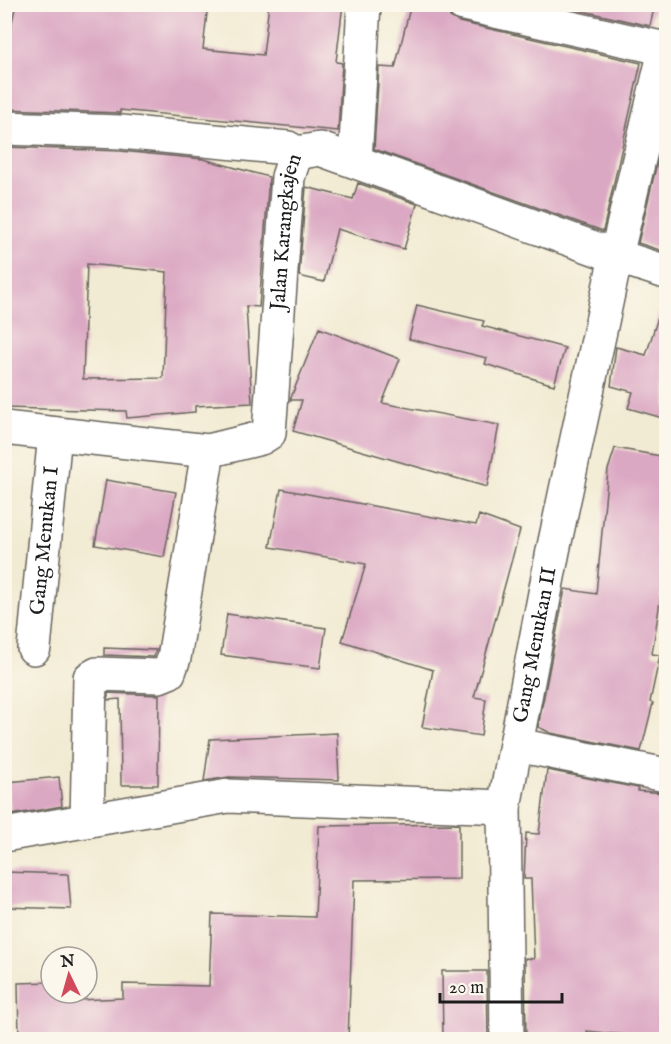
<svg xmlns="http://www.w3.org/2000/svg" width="671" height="1044" font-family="'IM FELL English',serif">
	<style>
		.building { fill: #dba8c3; fill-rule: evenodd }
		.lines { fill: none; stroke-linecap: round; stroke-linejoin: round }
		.minor-casing { stroke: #67645c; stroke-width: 36 }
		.minor { stroke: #fff; stroke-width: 33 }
		.labels { text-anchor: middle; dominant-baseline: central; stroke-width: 4.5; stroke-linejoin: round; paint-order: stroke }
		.street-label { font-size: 21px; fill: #1c1c1c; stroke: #fbf7ec }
	</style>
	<rect width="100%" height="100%" fill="#fbf7ec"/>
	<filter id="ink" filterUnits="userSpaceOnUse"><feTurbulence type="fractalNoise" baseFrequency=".0167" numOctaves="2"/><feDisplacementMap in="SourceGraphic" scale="12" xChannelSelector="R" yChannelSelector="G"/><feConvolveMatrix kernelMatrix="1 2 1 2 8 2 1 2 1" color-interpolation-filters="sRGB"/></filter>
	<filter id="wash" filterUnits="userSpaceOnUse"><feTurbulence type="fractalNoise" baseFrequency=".008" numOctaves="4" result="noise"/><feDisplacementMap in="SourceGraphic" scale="24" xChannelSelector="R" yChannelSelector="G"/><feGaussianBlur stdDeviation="1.35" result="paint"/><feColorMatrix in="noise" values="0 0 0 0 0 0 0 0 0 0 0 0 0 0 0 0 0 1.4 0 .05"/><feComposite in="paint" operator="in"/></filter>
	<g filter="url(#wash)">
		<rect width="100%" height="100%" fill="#f2ebd3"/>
		<g id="blocks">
			<!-- building -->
			<path class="building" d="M16 4H208L203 49 263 55 269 4H343L336 62 342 63 338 131 120 110V113L4 109V58Z
				M411 4H445L450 17 459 22 641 63 603 231 374 149 379 67 395 68Z
				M552 4H655L650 26Z
				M666 125V252L638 243Z
				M4 147 120 151 203 159 269 177 259 307 246 306 252 403 195 406V412L127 418 126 411 4 408ZM87 264 167 272 163 378 83 379Z
				M358 183 417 204 404 249 337 229 324 282 299 276 306 187 353 199Z
				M417 305 484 321 482 326 565 348 554 385 485 364 487 358 409 339Z
				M660 311 666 312V419L628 408 633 392 611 386 616 347 646 355Z
				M319 328 400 359 382 403 499 425 487 487 293 431 302 400H290Z
				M615 448 666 457V589L662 588 652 654 660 655 650 702 653 703 641 751 551 733 538 727 565 589 596 594 608 470Z
				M106 480 176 492 164 557 95 545Z
				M281 489 476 525 479 515 520 530 474 697 486 699 481 736 422 727 433 670 342 641 366 564 270 547Z
				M227 614 326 628 320 668 221 655Z
				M104 648 156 650 154 657 104 655Z
				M108 693 159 695 158 785H121L120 699 108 700Z
				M337 733 339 780 229 777 204 781 210 739Z
				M547 770 638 788V791L666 793V1039L587 1031 586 1040H526L525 958 534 959 531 879H524L526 833 539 834Z
				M59 777 62 806 11 815 8 782Z
				M459 824V879L354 880 348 1040H19L18 983 51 982V993H78L79 1000 123 998V984L209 986 212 914 315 917 319 826Z
				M4 872 68 874 71 909 4 907Z
				M442 971H487L488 1040H443Z"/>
		</g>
	</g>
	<g filter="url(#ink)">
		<use href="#blocks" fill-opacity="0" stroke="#67645c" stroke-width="1.5"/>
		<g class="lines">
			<defs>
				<g id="minor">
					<path d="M463 4 666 49"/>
					<path d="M4 128 121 132 288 148 296 153"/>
					<path d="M296 153 320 149 616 256 666 272"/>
					<path d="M355 161 364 4"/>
					<path id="s1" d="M4 428 208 451 261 438 269 433 288 177 296 153"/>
					<path id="s2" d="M34 648 55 434"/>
					<path d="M517 745 666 775"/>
					<path d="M87 821 90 678 97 674 159 676 169 672 174 658 208 451"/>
					<path d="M4 835 228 796 504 807"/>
					<path id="s3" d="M507 1040 504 807 553 551 616 256 666 46"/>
				</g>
			</defs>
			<!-- minor casing -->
			<use href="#minor" class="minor-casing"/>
			<!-- minor -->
			<use href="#minor" class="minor"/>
		</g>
	</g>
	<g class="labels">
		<!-- street labels -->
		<g class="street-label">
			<text stroke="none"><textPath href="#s1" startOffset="471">Jalan Karangkajen</textPath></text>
			<text stroke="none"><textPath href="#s2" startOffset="108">Gang Menukan I</textPath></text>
			<text stroke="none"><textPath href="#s3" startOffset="398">Gang Menukan II</textPath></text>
		</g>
	</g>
	<!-- margin -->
	<rect width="671" height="1044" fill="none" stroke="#fbf7ec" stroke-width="24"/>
	<!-- north arrow -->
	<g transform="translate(69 975) rotate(355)"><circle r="28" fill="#fbf7ec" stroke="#a29f99" stroke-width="1.5"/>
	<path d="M0-4.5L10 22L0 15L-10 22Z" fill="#d1495b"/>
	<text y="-9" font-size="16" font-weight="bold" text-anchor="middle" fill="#1c1c1c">N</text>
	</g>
	<!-- scale -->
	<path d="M440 993v9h122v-9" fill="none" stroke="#1c1c1c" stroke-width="3"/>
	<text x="449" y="993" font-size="18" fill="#1c1c1c" stroke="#fbf7ec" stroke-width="4.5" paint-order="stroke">20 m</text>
</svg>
